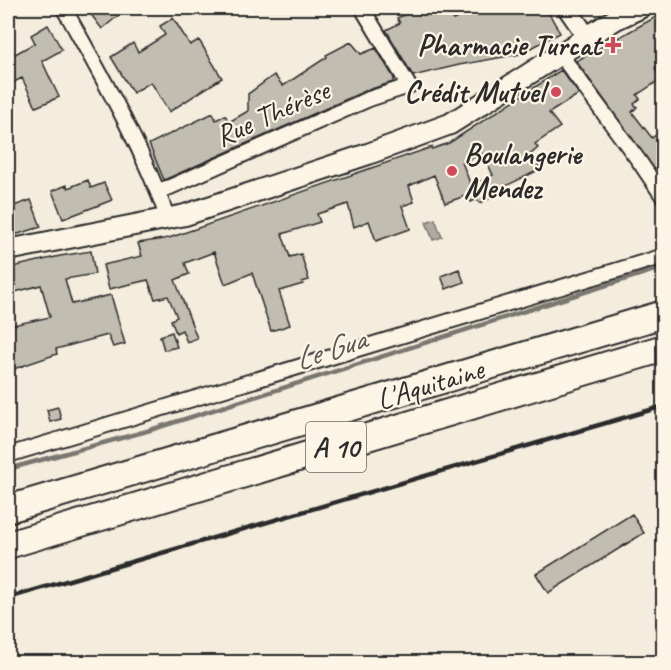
<svg xmlns="http://www.w3.org/2000/svg" width="671" height="670" font-family="Caveat,sans-serif">
	<style>
		.water { fill: #afaaa0; stroke: #7a7771; stroke-width: 1.5 }
		.lines { fill: none; stroke-linecap: round; stroke-linejoin: round }
		.stream { stroke: #7a7771; stroke-width: 4.5 }
		.building { fill: #c2bdb1; stroke: #2b2b2b; stroke-width: 1.5; fill-rule: evenodd }
		.minor-casing { stroke: #2b2b2b; stroke-width: 18 }
		.tertiary-casing { stroke: #2b2b2b; stroke-width: 22 }
		.secondary-casing { stroke: #2b2b2b; stroke-width: 24 }
		.motorway-casing { stroke: #2b2b2b; stroke-width: 30 }
		.minor { stroke: #fcf5e5; stroke-width: 14 }
		.tertiary { stroke: #fcf5e5; stroke-width: 18 }
		.secondary { stroke: #fcf5e5; stroke-width: 20 }
		.motorway { stroke: #fcf5e5; stroke-width: 26 }
		.rail { stroke: #2b2b2b; stroke-width: 4.5 }
		.poi-dot { fill: #d1495b; stroke: #fcf5e5; stroke-width: 2 }
		.labels { text-anchor: middle; dominant-baseline: central; stroke-width: 4.5; stroke-linejoin: round; paint-order: stroke }
		.shield { fill: #fcf5e5; stroke: #6a6863; stroke-width: 1.5 }
		.shield-label { font-size: 28px; font-weight: bold; fill: #2b2b2b }
		.poi-label { font-size: 30px; font-weight: bold; fill: #2b2b2b; stroke: #fcf5e5; text-anchor: end }
		.street-label { font-size: 30px; fill: #2b2b2b; stroke: #fcf5e5 }
		.water-label { font-size: 32px; font-style: italic; fill: #595754; stroke: #fcf5e5 }
	</style>
	<rect width="100%" height="100%" fill="#f4edde"/>
	<filter id="ink" filterUnits="userSpaceOnUse"><feTurbulence type="fractalNoise" baseFrequency=".0167" numOctaves="2"/><feDisplacementMap in="SourceGraphic" scale="12" xChannelSelector="R" yChannelSelector="G"/><feConvolveMatrix kernelMatrix="1 2 1 2 8 2 1 2 1" color-interpolation-filters="sRGB"/></filter>
	<g filter="url(#ink)">
		<!-- water -->
		<path class="water" d="M435 219 442 237 433 240 426 222Z"/>
		<g class="lines">
			<!-- stream -->
			<path class="stream" d="M8 469 147 431 664 267"/>
		</g>
		<!-- building -->
		<path class="building" d="M86 8H113L119 15 102 29Z
			M407 8H447L453 20 484 8H546L560 33 520 54 459 65 413 76 386 30 400 23 397 18 409 13Z
			M663 13V63L655 68 661 79 637 95 640 99 634 104 637 107 632 112 652 138 663 129V181L576 61Z
			M173 18 190 45 199 40 222 78 169 112 151 82 133 93 111 57 133 43 138 52 165 35 160 26Z
			M48 25 62 50 42 61 59 97 36 107 22 78 8 85V58L35 43 31 35Z
			M351 42 361 54 376 48 394 78 393 82 365 91 164 180 149 144 213 113 216 120 225 115 229 122 248 111V94L274 75 283 86 327 57 326 55Z
			M561 70 579 94 549 113 560 127 535 144 538 148 531 154 541 169 489 194 491 198 480 203 477 199 471 202 468 195 445 203 434 175 409 186 414 202 402 206 410 229 376 241 369 221 354 227 348 204 317 214 320 222 282 234 290 257 301 254 309 280 302 282 303 284 279 291 290 325 271 331 252 273 225 284 214 252 185 263 189 274 175 280 197 338 187 342 182 330 176 333 171 320 177 317 168 296 155 299 148 280 109 289 103 265 142 256 138 243 169 238 432 147V149L449 143ZM483 154 493 175 471 186 462 162Z
			M88 180 91 188 104 183 112 200 63 219 52 191 67 185 68 188Z
			M31 200 41 227 8 237V208Z
			M91 251 95 274 65 279 72 304 111 295 125 344 113 347 108 335 56 349 57 354 8 371V326L50 317 41 285 8 294V268L60 256Z
			M459 269 464 282 446 289 441 276Z
			M172 332 177 347 164 350 160 336Z
			M58 407 61 419 50 422 47 410Z
			M632 514 644 533 548 593 536 574Z"/>
		<g class="lines">
			<defs>
				<path id="minor" d="M63 8 70 19C106 84 143 149 168 219
					M560 54 639 161 664 198
					M158 191 170 187 369 99 409 86 362 8
					M8 455 664 256"/>
				<path id="tertiary" d="M567 8 587 37"/>
				<path id="secondary" d="M8 250 185 215 368 154 450 124 587 37 616 19 640 8"/>
				<path id="motorway" d="M8 509 664 314
					M8 545 664 348"/>
			</defs>
			<!-- minor casing -->
			<use href="#minor" class="minor-casing"/>
			<!-- tertiary casing -->
			<use href="#tertiary" class="tertiary-casing"/>
			<!-- secondary casing -->
			<use href="#secondary" class="secondary-casing"/>
			<!-- motorway casing -->
			<use href="#motorway" class="motorway-casing"/>
			<!-- minor -->
			<use href="#minor" class="minor"/>
			<!-- tertiary -->
			<use href="#tertiary" class="tertiary"/>
			<!-- secondary -->
			<use href="#secondary" class="secondary"/>
			<!-- motorway -->
			<use href="#motorway" class="motorway"/>
			<!-- rail -->
			<path class="rail" d="M8 598 664 406"/>
		</g>
	</g>
	<!-- markers -->
	<g class="poi-dot">
		<path d="M610 36h6v6h6v6h-6v6h-6v-6h-6v-6h6z"/>
		<circle cx="556" cy="92" r="6"/>
		<circle cx="452" cy="171" r="6"/>
	</g>
	<g class="labels">
		<!-- shield labels -->
		<rect class="shield" x="306" y="422" width="60" height="50" rx="4.5"/>
		<g class="shield-label">
			<text x="336" y="447">A 10</text>
		</g>
		<!-- poi labels -->
		<g class="poi-label">
			<text x="601" y="45">Pharmacie Turcat</text>
			<text x="544" y="92">Crédit Mutuel</text>
			<text x="464" y="154" text-anchor="start">Boulangerie<tspan x="464" dy="34">Mendez</tspan></text>
		</g>
		<!-- street labels -->
		<g class="street-label">
			<text transform="translate(272 113) rotate(-24)">Rue Thérèse</text>
			<text transform="translate(430 384) rotate(-17)">L'Aquitaine</text>
		</g>
		<!-- water labels -->
		<g class="water-label">
			<text transform="translate(330 349) rotate(-18)">Le Gua</text>
		</g>
	</g>
	<!-- margin -->
	<rect width="671" height="670" fill="none" stroke="#fcf5e5" stroke-width="30"/>
	<rect x="15" y="15" width="641" height="640" fill="none" stroke="#2b2b2b" stroke-width="2" filter="url(#ink)"/>
</svg>
